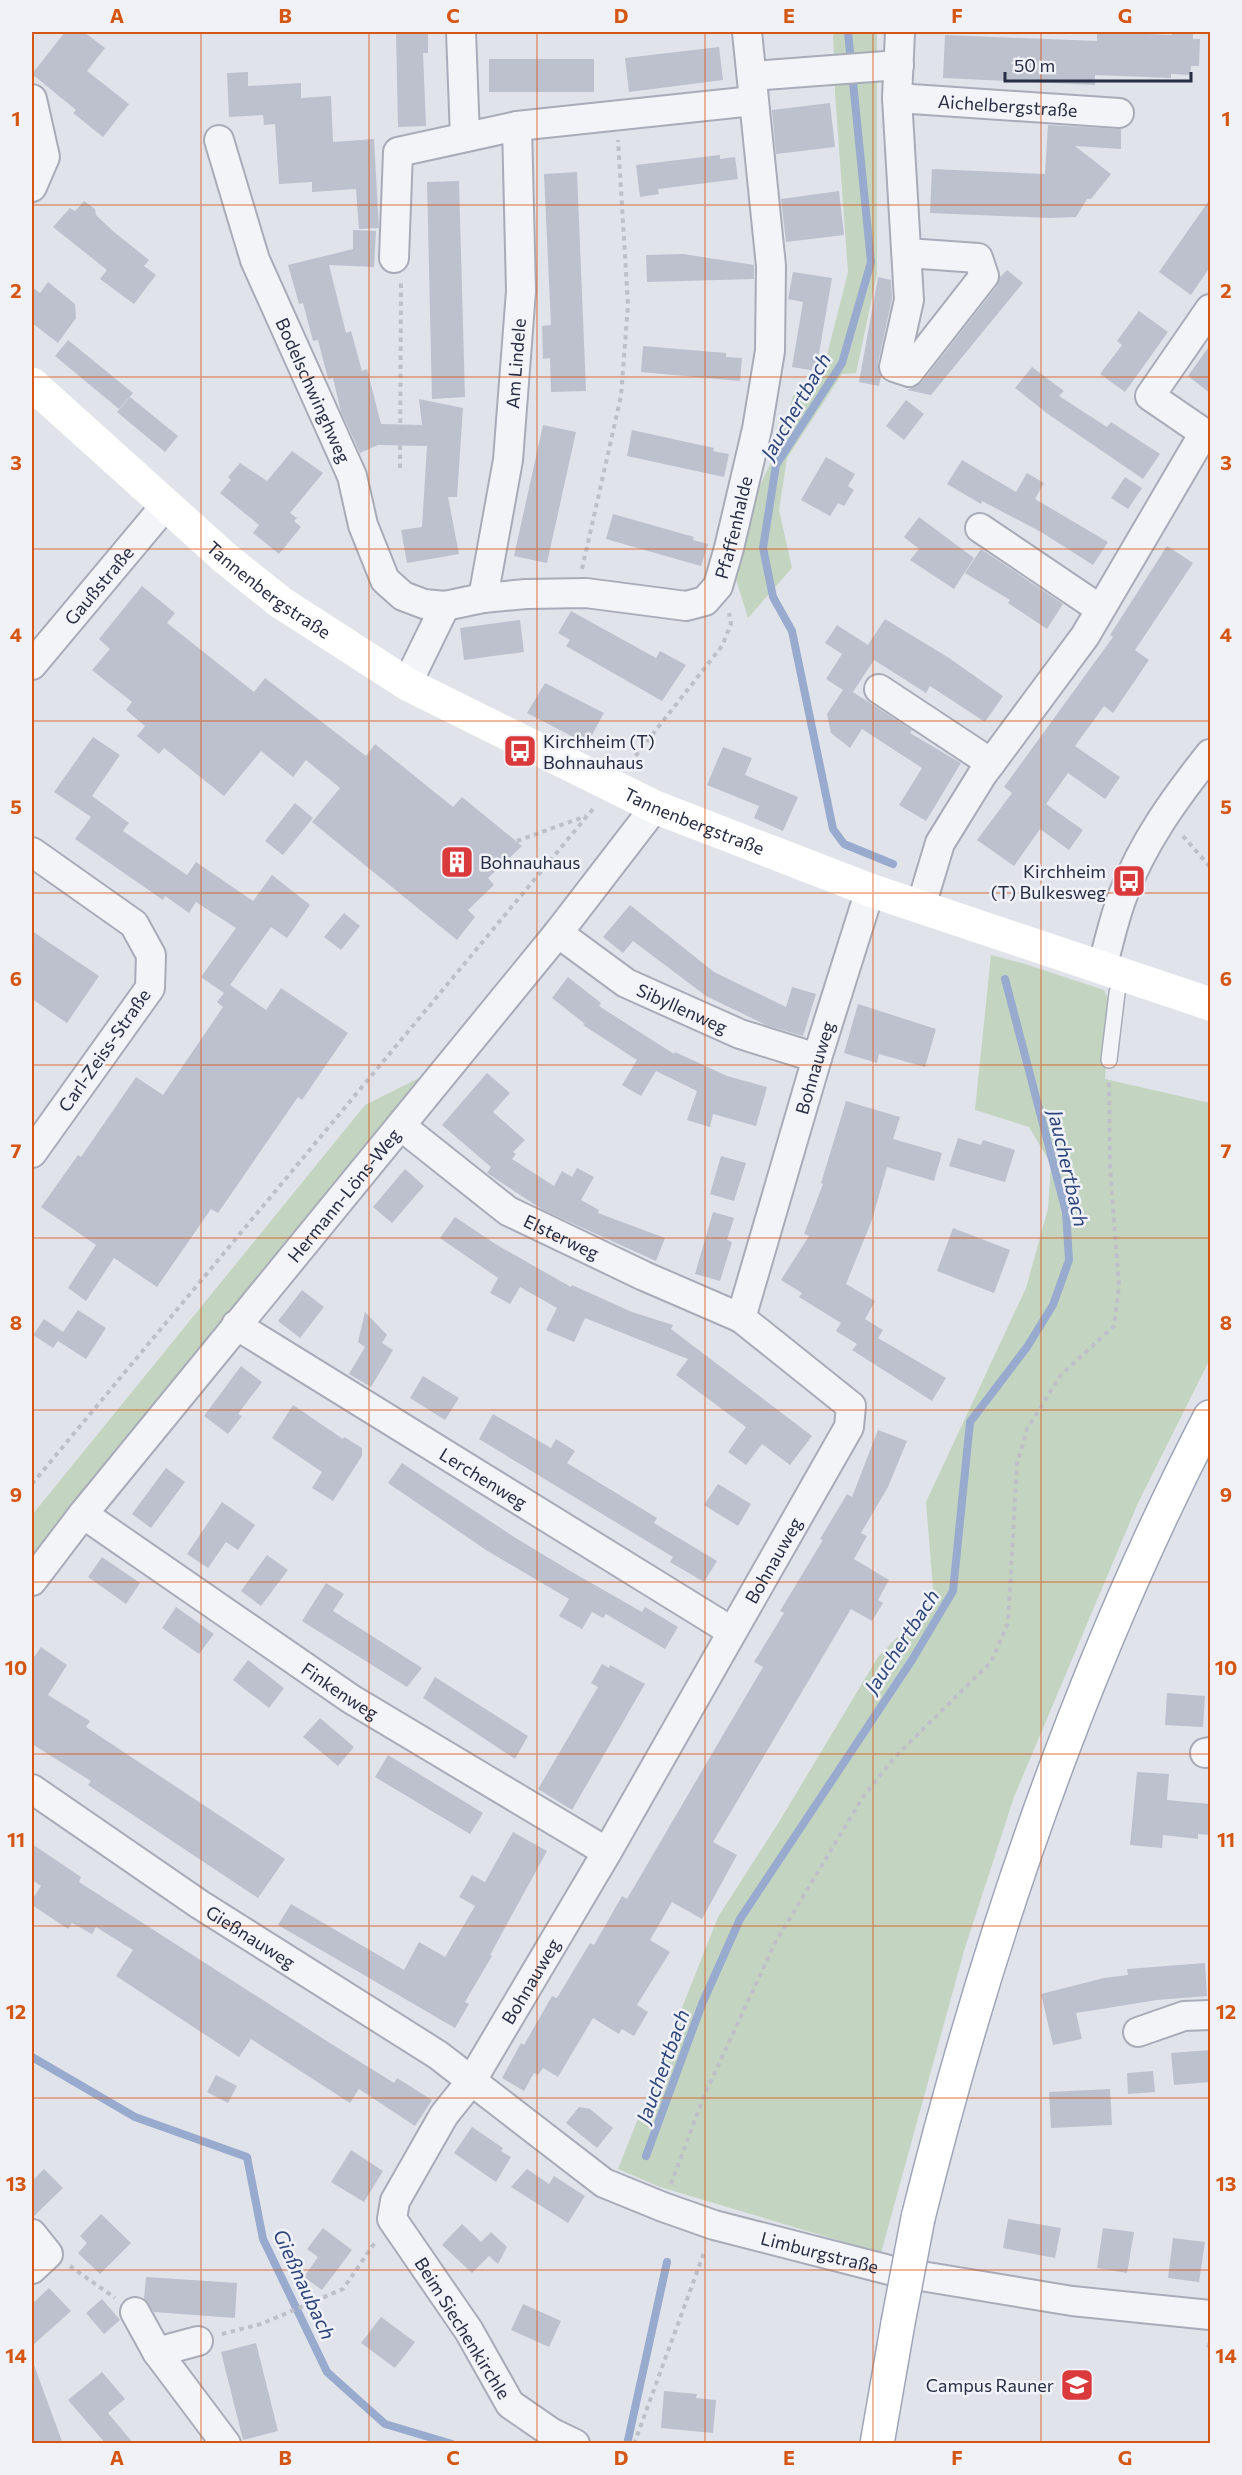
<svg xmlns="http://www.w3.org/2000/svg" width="1242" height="2475" font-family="Commissioner,sans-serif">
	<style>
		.green { fill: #c3d5c0 }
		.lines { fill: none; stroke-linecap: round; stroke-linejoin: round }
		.stream { stroke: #98aacd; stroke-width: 8 }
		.building { fill: #bdc1ce }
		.lane-casing { stroke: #a8acb8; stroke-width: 18 }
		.street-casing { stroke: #a8acb8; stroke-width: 32 }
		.primary-casing { stroke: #9ea5b7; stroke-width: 36 }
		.path { stroke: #bec0c9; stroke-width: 4; stroke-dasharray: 4.5 4.5; stroke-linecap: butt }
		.lane { stroke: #f3f4f8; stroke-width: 15 }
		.street { stroke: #f3f4f8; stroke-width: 28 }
		.secondary { stroke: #fff; stroke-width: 33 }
		.primary { stroke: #fff; stroke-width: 33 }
		.primary-bridge-casing { stroke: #9ea5b7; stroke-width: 36; stroke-linecap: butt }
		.primary-bridge { stroke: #fff; stroke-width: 33 }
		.grid { fill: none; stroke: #d55512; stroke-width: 1.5; stroke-opacity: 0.55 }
		.labels { text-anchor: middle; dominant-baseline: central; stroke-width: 5; stroke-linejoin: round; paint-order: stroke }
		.street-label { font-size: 18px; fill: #272d43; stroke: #f0f2f7 }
		.poi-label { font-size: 18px; fill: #272d43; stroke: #f0f2f7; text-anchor: start }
		.water-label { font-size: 20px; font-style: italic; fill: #2d457b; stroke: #f0f2f7 }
		.neatline { fill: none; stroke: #d55512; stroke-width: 2 }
		.grid-label { font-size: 20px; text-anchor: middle; font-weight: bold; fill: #d55512 }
	</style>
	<rect width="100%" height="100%" fill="#e0e3ea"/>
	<!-- green -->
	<path class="green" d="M833 32H877V274L856 373 842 374 787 458 779 510 792 568 748 618 735 576 750 506 775 454 793 396 822 375 848 272 835 93Z
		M991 955 1025 964 1104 990 1111 1004 1105 1079 1210 1103V1359L1138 1503 1014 1797 964 1951 881 2253 660 2187 618 2169 718 1917 779 1822 878 1657 934 1600 926 1502 1026 1288 1048 1209 1051 1164 1029 1127 975 1110Z
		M425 1075 32 1558V1515L365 1105Z"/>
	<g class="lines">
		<!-- stream -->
		<path class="stream" d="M848 32 871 262 842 363 776 465 763 548 773 597 792 631 833 829 844 844 893 864
			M32 2057 135 2117 247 2157 263 2239 327 2372 385 2424 452 2444
			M646 2156 702 2004 740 1919 912 1660 953 1591 970 1422 1027 1347 1053 1305 1069 1260 1066 1212 1005 979
			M628 2440 667 2262"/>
	</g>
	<!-- building -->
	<path class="building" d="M65 32H84L105 48 87 71 129 104 103 137 73 113 76 110 32 74Z
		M396 32H428V53H423L426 126 398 127Z
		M1097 32 1172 35 1173 32H1193V39H1200L1199 66H1191L1190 75 1171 74V78L1095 75V85L943 78 945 35 1097 41Z
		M719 47 723 80 629 92 625 58Z
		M489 59H594V92H489Z
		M248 72V86L301 83V98L331 96 333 142 374 139 379 228 359 229 356 189 312 192V182L279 184 275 124 264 125 263 115 229 117 227 73Z
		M830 103 835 147 776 154 772 110Z
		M1048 125 1121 129V149L1075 146 1111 174 1091 199H1087L1076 217 1049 218 930 213 932 169 1045 174Z
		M720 155V159L735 157 738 179 658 189 659 194 640 197 636 165Z
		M577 172 586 391 551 392 550 358 543 359 542 326 551 325 544 174Z
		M459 181 465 397 432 399 427 182Z
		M839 191 844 235 786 242 781 199Z
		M1210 199V267L1191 295 1159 272Z
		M84 201 95 209 96 215 114 232 149 260 144 266 156 275 134 304 100 279 107 270 53 227 70 208 75 211Z
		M353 230 376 231 374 267 329 265 346 333 351 331 362 371 367 369 381 424 422 425 419 399 463 408 457 497H448L459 554 407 563 401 530 422 527 427 446 378 445 360 453 341 412 333 378 328 379 318 340 313 341 303 303 299 304 288 265 353 249Z
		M683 254 754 265V279L647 282 646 255Z
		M1007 270 1023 283 931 395 907 390 922 382 997 286 1000 277Z
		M793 272 832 278 816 371 792 367 803 302 788 299Z
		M878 277 891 280 892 299 878 363 881 376 879 386 859 382Z
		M48 282 75 304 76 318 58 343 32 323V287L40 293Z
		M1139 311 1168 332 1125 392 1100 374 1122 345 1117 341Z
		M68 340 133 393 119 409 55 356Z
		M1210 345V393L1188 376Z
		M643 346 726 353V357L742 358 740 381 641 372Z
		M1032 367 1064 391 1059 396 1107 427 1111 422 1160 454 1143 479 1048 414 1015 388Z
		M130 397 178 436 165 452 117 412Z
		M906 400 924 414 904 440 886 426Z
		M543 425 576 432 547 563 514 556Z
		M632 430 714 448 713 451 729 454 724 477 627 456Z
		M292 451 323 473 290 513 297 518 294 521 301 527 279 554 253 533 259 525 220 493 231 480 228 477 240 463 267 481Z
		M826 457 855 474 848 486 854 490 844 506 838 503 830 516 801 500Z
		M962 460 1016 492 1027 473 1044 483 1035 499 1108 542 1093 565 1041 532 982 501 981 504 947 484Z
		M1125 477 1142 488 1128 509 1111 498Z
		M613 514 694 537 693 540 708 544 701 566 606 539Z
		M919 517 974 558 954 589 910 560 919 549 904 537Z
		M1167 546 1193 563 1135 650 1149 660 1113 713 1104 706 1075 746 1120 777 1105 799 1068 773 1046 804 1083 830 1069 850 1040 829 1014 866 977 840 1012 793 1004 787 1113 637 1110 635Z
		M981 549 1063 604 1047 629 1008 603 1010 600 965 573Z
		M142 586 175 613 167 623 254 692 265 678 366 756 375 744 453 807 462 797 522 846 488 878 494 885 468 910 475 917 457 940 312 822 340 788 306 760 293 777 261 751 224 796 164 748 159 754 137 736 145 726 126 710 132 702 92 670 110 649 99 639Z
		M571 611 656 658 660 651 686 665 662 701 566 646 570 640 558 633Z
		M885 619 949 658 1003 696 985 722 930 686 926 693 874 660 853 692 912 730 910 733 961 763 926 821 899 805 922 768 862 729 850 748 831 733 827 714 843 690 826 679 842 654 825 643 837 625 868 645Z
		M520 620 524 652 464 660 460 628Z
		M545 683 604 713 587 744 527 713Z
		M93 737 120 755 92 796 129 823 123 831 187 875 196 862 253 901 272 875 310 905 287 938 271 927 230 985 266 1010 281 988 348 1033 302 1100 298 1097 218 1213 211 1209 157 1287 114 1258 86 1301 68 1288 96 1245 41 1207 78 1155 81 1157 136 1077 163 1095 223 1007 217 1002 224 993 201 977 236 928 196 902 189 913 165 896 163 900 75 839 91 817 54 792Z
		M723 747 752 758 745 775 798 797 783 831 754 818 759 806 707 785Z
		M295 803 313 818 283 855 265 841Z
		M630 905 714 972 786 1007 792 987 816 994 803 1036 766 1025 706 996 633 941 623 953 603 937Z
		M344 913 360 926 341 950 324 937Z
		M32 931 99 976 67 1023 32 999Z
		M568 977 601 1003 599 1006 674 1054 675 1052 727 1076 767 1087 756 1126 713 1114 710 1127 687 1120 697 1091 656 1071 641 1096 622 1085 637 1060 583 1025 585 1024 552 998Z
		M858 1004 936 1029 925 1067 879 1054 877 1063 844 1053Z
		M487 1073 510 1093 493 1112 525 1140 513 1152 516 1154 512 1159 554 1186 562 1171 572 1177 577 1168 594 1177 581 1200 599 1210 598 1213 665 1238 656 1261 543 1210 487 1173 491 1167 442 1125Z
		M846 1101 900 1117 893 1139 942 1153 934 1181 887 1167 872 1220 846 1284 875 1301 865 1319 883 1330 878 1338 946 1378 932 1401 852 1350 857 1344 836 1331 841 1323 799 1297 802 1293 781 1280 809 1236 804 1234 823 1184 821 1183Z
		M958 1138 981 1145 983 1140 1015 1150 1005 1182 949 1166Z
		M721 1156 746 1163 734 1201 710 1194Z
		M405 1169 424 1186 392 1223 373 1207Z
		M713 1212 734 1218 727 1240 732 1242 720 1281 695 1274Z
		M455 1217 497 1245 571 1287 572 1285 632 1312 673 1325 671 1329 812 1436 790 1465 762 1444 746 1465 728 1452 746 1427 676 1375 688 1359 585 1318 574 1342 546 1330 557 1308 520 1287 510 1304 490 1293 498 1278 440 1238Z
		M953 1228 1010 1250 994 1293 937 1271Z
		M302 1290 324 1307 300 1338 278 1321Z
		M78 1310 106 1328 86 1359 58 1341 53 1348 33 1335 44 1319 63 1332Z
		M365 1312 387 1335 382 1343 393 1350 371 1387 349 1374 365 1347 358 1342Z
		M241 1366 262 1382 238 1414 242 1416 228 1434 204 1416Z
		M423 1376 459 1398 445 1420 410 1398Z
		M293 1405 343 1439 344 1437 362 1448V1456L333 1501 312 1488 322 1472 272 1438Z
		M493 1414 551 1448 556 1439 575 1451 567 1463 657 1518 654 1523 717 1561 704 1582 670 1562 673 1557 479 1439Z
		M878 1430 907 1441 888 1487 861 1533 867 1536 854 1559 889 1580 878 1600 883 1603 872 1621 851 1609 713 1842 737 1855 702 1919 672 1902 650 1940 670 1952 637 2005 648 2012 634 2036 622 2029 619 2034 593 2018 558 2077 543 2068 538 2075 534 2073 524 2091 502 2078 521 2043 524 2045 552 1996 557 1998 590 1943 594 1945 622 1896 627 1899 703 1769 763 1667 754 1662 784 1613 780 1611 823 1540 820 1539 847 1494 852 1497Z
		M402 1463 514 1537 572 1572 642 1612 645 1607 678 1627 665 1649 606 1614 603 1618 592 1612 582 1629 559 1616 569 1599 486 1550 388 1483Z
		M166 1468 185 1482 151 1528 132 1514Z
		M718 1484 751 1504 738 1526 704 1505Z
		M222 1502 255 1525 238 1550 226 1542 208 1568 187 1554Z
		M267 1555 288 1570 261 1606 241 1591Z
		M102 1557 140 1583 126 1604 88 1577Z
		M326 1583 344 1594 333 1611 422 1668 407 1687 302 1621Z
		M176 1607 214 1634 199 1654 162 1628Z
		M41 1647 67 1665 48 1695 90 1721 86 1727 285 1859 258 1898 88 1785 91 1781 32 1744V1660Z
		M248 1660 284 1688 269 1708 233 1680Z
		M602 1664 609 1668 610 1665 645 1684 572 1810 538 1789 598 1687 591 1683Z
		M435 1677 528 1736 515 1759 423 1698Z
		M1167 1693 1205 1696 1203 1727 1165 1725Z
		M320 1718 354 1747 338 1766 303 1737Z
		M388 1755 483 1813 470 1834 375 1777Z
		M1137 1772 1169 1774 1167 1800 1210 1804V1835L1198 1834V1839L1163 1835 1162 1848 1130 1845Z
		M513 1832 547 1851 490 1955 492 1956 465 2002 469 2004 455 2028 278 1925 291 1904 404 1970 419 1942 445 1957 475 1906 459 1897 472 1875 485 1882Z
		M32 1844 81 1877 79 1882 322 2038 394 2083 397 2078 432 2100 415 2126 359 2089 350 2103 251 2039 239 2057 116 1976 133 1950 96 1927 92 1934 72 1923 68 1929 32 1905V1900L41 1886 32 1880Z
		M1205 1963 1207 1996 1157 2000 1076 2013 1082 2039 1053 2045 1041 1994 1104 1978 1128 1975 1127 1969Z
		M1210 2050V2082L1174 2085 1171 2053Z
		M1153 2071 1155 2092 1128 2094 1127 2073Z
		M216 2075 237 2086 228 2103 207 2092Z
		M1110 2089 1112 2125 1051 2128 1049 2092Z
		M579 2107 590 2109 613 2128 597 2148 566 2123Z
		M472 2127 503 2148 501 2151 511 2157 496 2182 454 2153Z
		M351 2150 383 2171 364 2202 331 2182Z
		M44 2169 63 2188 32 2218V2181Z
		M527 2169 549 2184 554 2176 585 2196 568 2223 511 2187Z
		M101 2214 131 2243 100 2274 78 2253 87 2243 80 2236Z
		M1008 2219 1061 2228 1055 2258 1003 2248Z
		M462 2224 481 2242 491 2232 507 2247 498 2264 489 2256 472 2273 442 2245Z
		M323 2228 352 2250 322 2290 304 2277 318 2257 307 2249Z
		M1103 2228 1134 2232 1127 2273 1097 2268Z
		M1173 2238 1205 2242 1199 2282 1168 2278Z
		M146 2277 237 2283 235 2318 154 2312 144 2299Z
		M49 2288 71 2311 32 2346V2304Z
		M102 2299 120 2320 104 2334 86 2313Z
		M523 2304 561 2321 549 2347 511 2330Z
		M381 2317 415 2342 395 2368 361 2343Z
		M256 2343 278 2431 243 2440 221 2352Z
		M34 2365 63 2444H32V2366Z
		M102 2372 125 2399 108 2413 134 2444H106L68 2400Z
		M664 2391 697 2394 696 2398 716 2400 713 2433 661 2428Z"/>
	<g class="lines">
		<defs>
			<path id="lane" d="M1109 1060 1117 993 1123 974"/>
			<g id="street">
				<path d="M461 32 465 137"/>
				<path d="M900 32 897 98 909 300 894 367 909 372 984 276 978 258 907 253"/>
				<path d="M752 76 899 65"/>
				<path id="s1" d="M897 98 1119 113"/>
				<path d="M32 99 45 157 32 187"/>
				<path id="s2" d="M219 140 255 260 352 476 363 525 385 580 403 596 424 604 445 606 483 598 526 594 586 593 686 606 705 601 718 586 729 548 757 429 770 351 771 266 747 32"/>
				<path d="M394 258 398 152 517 126 753 101"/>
				<path d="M980 528 1100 609"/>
				<path id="s3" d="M483 598 508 460 521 291 517 126"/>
				<path id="s4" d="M32 665 165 506"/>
				<path d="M407 684 445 606"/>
				<path d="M879 689 991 763"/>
				<path d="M32 852 134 924 151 955 150 988 32 1153"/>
				<path d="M921 906 940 843 982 775 1085 636 1204 433 1150 396 1210 309"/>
				<path id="s5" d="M558 933 626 983 740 1034 817 1058"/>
				<path d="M1102 967C1109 943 1114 918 1123 895 1143 842 1175 798 1210 754"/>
				<path id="s6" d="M401 1126 508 1211 644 1276 741 1318"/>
				<path id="s7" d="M236 1325 731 1631"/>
				<path id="s8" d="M83 1514 351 1699 607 1852"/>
				<path id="s9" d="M32 1581 83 1514 558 933 655 807"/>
				<path d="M1205 1753 1210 1752"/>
				<path id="s10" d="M32 1789 199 1904 438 2055 604 2183 663 2207 714 2225 897 2272 1072 2301 1210 2315"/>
				<path d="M1138 2032 1184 2016 1210 2015"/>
				<path d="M32 2234 48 2254 32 2269"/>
				<path d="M135 2312 157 2352 226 2444"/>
				<path d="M157 2352 198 2341"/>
				<path id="s11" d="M575 2444 552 2433 510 2404 469 2331 392 2219 395 2201 444 2115 472 2080 607 1852 849 1427 851 1406 741 1318 817 1058 870 890"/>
			</g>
			<path id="primary" d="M918 2218C986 1944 1080 1668 1210 1417
				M877 2444 898 2323"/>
		</defs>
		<!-- lane casing -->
		<use href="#lane" class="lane-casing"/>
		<!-- street casing -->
		<use href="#street" class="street-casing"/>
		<!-- primary casing -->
		<use href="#primary" class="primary-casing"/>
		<!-- path -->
		<path class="path" d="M400 468 401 283
			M582 569 621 396 628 305 618 140
			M630 763 722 646 731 624 729 613
			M1183 836 1210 867
			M517 841 586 816
			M32 1484 593 809
			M671 2184 704 2096 775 1943 863 1797 894 1758 991 1662 1008 1623 1017 1464 1027 1429 1060 1376 1114 1326 1119 1286 1110 1167 1109 1080
			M70 2266 115 2298
			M222 2334 261 2324 343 2289 376 2241
			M1207 2345 1210 2346
			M634 2444 705 2250"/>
		<!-- lane -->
		<use href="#lane" class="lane"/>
		<!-- street -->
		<use href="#street" class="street"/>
		<!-- secondary -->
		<path class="secondary" id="s12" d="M32 384 225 558 280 602 407 684 655 807 870 890 1210 1004"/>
		<!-- primary -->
		<use href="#primary" class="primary"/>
		<defs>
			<path id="primary-bridge" d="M898 2323 918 2218"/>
		</defs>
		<!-- primary-bridge casing -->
		<use href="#primary-bridge" class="primary-bridge-casing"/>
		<!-- primary-bridge -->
		<use href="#primary-bridge" class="primary-bridge"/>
	</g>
	<!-- grid -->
	<path class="grid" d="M201 32V2444M369 32V2444M537 32V2444M705 32V2444M873 32V2444M1041 32V2444M32 205H1210M32 377H1210M32 549H1210M32 721H1210M32 893H1210M32 1065H1210M32 1238H1210M32 1410H1210M32 1582H1210M32 1754H1210M32 1926H1210M32 2098H1210M32 2270H1210"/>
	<!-- icons -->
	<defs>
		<symbol id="bus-square" viewBox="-11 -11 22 22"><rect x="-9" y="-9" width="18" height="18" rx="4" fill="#da3a3b" stroke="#f0f2f7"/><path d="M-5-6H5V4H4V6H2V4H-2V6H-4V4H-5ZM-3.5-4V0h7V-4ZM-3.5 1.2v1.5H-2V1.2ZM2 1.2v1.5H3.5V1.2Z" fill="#fff"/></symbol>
		<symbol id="building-square" viewBox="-11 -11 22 22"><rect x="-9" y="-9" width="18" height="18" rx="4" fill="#da3a3b" stroke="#f0f2f7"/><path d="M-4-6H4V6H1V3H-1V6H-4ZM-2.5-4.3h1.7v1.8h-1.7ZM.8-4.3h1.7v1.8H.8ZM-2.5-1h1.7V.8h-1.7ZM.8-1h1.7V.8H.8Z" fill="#fff"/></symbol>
		<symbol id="school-square" viewBox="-11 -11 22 22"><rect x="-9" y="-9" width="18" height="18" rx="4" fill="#da3a3b" stroke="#f0f2f7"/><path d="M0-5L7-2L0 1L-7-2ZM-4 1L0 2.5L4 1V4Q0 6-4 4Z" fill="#fff"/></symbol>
	</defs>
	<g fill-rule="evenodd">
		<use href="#bus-square" x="501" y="732" width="38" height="38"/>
		<use href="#building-square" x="438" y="843" width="38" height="38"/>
		<use href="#bus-square" x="1110" y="862" width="38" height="38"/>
		<use href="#school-square" x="1058" y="2366" width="38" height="38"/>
	</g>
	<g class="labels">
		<!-- street labels -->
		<g class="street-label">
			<text stroke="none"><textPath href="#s1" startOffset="111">Aichelbergstraße</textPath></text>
			<text stroke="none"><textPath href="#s3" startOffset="237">Am Lindele</textPath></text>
			<text stroke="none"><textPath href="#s2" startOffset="268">Bodelschwinghweg</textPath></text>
			<text stroke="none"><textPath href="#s2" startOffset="882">Pfaffenhalde</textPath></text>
			<text stroke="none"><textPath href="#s4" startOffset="104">Gaußstraße</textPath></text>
			<text stroke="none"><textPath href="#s12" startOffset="314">Tannenbergstraße</textPath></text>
			<text stroke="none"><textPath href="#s12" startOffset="800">Tannenbergstraße</textPath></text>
			<text stroke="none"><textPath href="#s5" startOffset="146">Sibyllenweg</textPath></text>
			<text transform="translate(104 1050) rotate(-55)">Carl-Zeiss-Straße</text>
			<text stroke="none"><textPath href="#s11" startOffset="1635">Bohnauweg</textPath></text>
			<text stroke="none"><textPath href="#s9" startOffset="496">Hermann-Löns-Weg</textPath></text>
			<text stroke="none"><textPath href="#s6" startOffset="196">Elsterweg</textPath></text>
			<text stroke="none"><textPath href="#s7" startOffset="291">Lerchenweg</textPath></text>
			<text stroke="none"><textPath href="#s11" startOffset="1059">Bohnauweg</textPath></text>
			<text stroke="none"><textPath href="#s8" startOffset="312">Finkenweg</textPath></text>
			<text stroke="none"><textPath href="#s10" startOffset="264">Gießnauweg</textPath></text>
			<text stroke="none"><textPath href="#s11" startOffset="573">Bohnauweg</textPath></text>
			<text stroke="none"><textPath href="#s10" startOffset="922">Limburgstraße</textPath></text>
			<text transform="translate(463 2328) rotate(58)">Beim Siechenkirchle</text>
		</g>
		<!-- poi labels -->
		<g class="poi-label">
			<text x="543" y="741">Kirchheim (T)<tspan x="543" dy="21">Bohnauhaus</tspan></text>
			<text x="480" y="862">Bohnauhaus</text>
			<text x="1106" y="871" text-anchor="end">Kirchheim<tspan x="1106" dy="21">(T) Bulkesweg</tspan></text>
			<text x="1054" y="2385" text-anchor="end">Campus Rauner</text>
		</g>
		<!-- water labels -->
		<g class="water-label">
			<text transform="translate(795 406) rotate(-60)">Jauchertbach</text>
			<text transform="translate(1069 1168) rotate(77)">Jauchertbach</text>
			<text transform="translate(901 1641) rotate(-57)">Jauchertbach</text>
			<text transform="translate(662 2066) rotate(-70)">Jauchertbach</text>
			<text transform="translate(305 2284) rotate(65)">Gießnaubach</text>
		</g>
	</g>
	<!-- border -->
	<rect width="1242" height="2475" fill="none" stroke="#f0f2f7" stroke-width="66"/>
	<!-- scale -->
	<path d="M1005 72v9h186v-9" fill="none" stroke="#272d43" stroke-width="3"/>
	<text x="1014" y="72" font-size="18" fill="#272d43" stroke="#f0f2f7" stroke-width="4.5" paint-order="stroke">50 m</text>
	<rect x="33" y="33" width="1176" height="2409" class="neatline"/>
	<g class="grid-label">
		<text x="117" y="23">A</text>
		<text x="285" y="23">B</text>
		<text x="453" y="23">C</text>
		<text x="621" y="23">D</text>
		<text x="789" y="23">E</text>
		<text x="957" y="23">F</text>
		<text x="1125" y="23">G</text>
		<text x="16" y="126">1</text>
		<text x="1226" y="126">1</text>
		<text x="16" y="298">2</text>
		<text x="1226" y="298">2</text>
		<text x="16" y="470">3</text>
		<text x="1226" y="470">3</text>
		<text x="16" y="642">4</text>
		<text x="1226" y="642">4</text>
		<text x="16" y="814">5</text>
		<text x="1226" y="814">5</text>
		<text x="16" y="986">6</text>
		<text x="1226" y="986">6</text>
		<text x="16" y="1158">7</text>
		<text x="1226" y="1158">7</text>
		<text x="16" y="1330">8</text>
		<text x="1226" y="1330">8</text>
		<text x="16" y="1502">9</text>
		<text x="1226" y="1502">9</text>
		<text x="16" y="1675">10</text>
		<text x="1226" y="1675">10</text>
		<text x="16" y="1847">11</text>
		<text x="1226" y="1847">11</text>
		<text x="16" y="2019">12</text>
		<text x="1226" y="2019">12</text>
		<text x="16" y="2191">13</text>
		<text x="1226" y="2191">13</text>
		<text x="16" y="2363">14</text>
		<text x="1226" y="2363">14</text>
		<text x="117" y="2465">A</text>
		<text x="285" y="2465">B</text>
		<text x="453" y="2465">C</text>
		<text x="621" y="2465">D</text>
		<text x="789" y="2465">E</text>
		<text x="957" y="2465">F</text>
		<text x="1125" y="2465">G</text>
	</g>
</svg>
